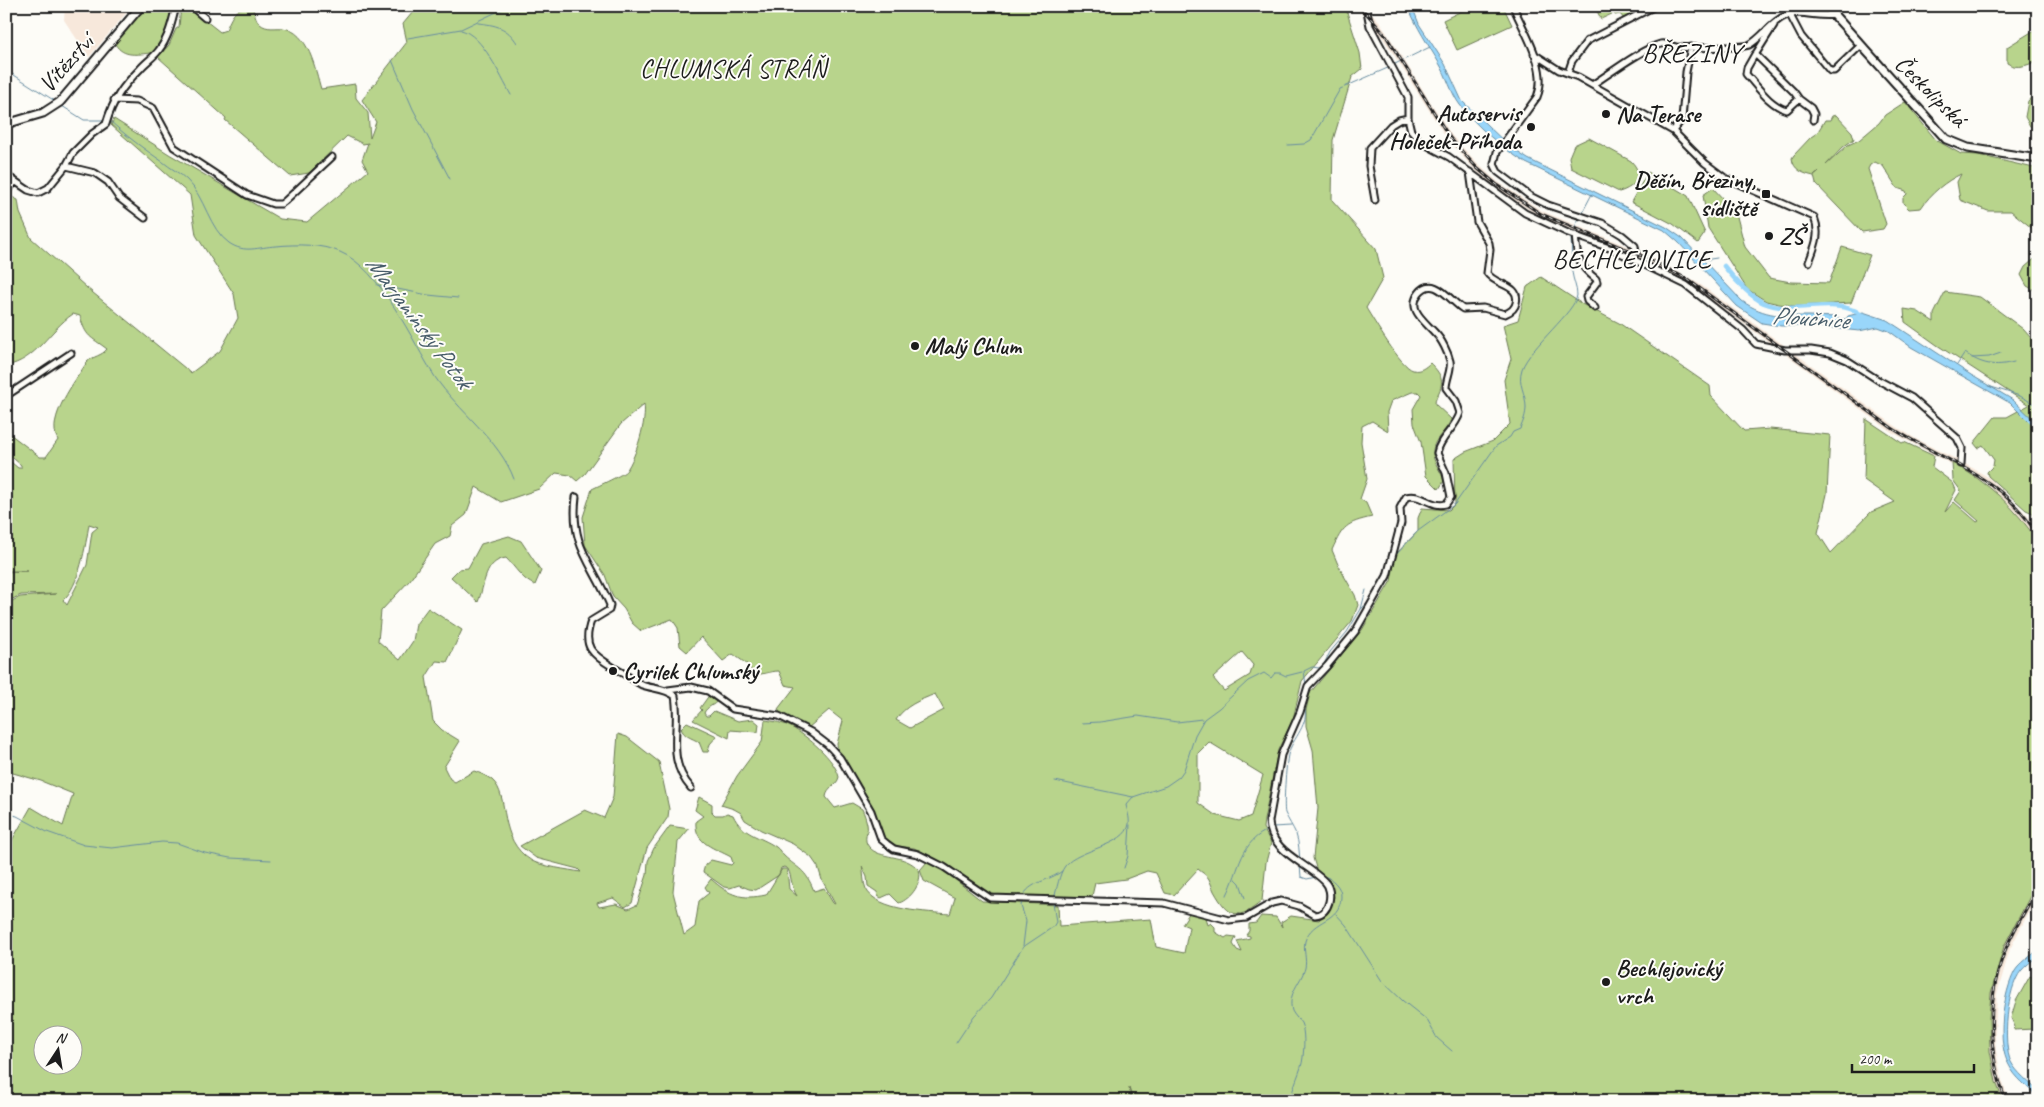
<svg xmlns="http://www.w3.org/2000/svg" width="2044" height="1107" font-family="Caveat,sans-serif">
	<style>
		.built { fill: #f7e8db }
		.green { fill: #b8d48c; stroke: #6a7854; fill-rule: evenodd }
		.water { fill: #99d6fa; stroke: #678ca1 }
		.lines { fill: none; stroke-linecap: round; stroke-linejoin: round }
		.stream { stroke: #678ca1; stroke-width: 1 }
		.canal { stroke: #99d6fa; stroke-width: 4.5 }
		.minor-casing { stroke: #1c1c1c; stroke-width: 9 }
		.secondary-casing { stroke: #1c1c1c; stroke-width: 11 }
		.minor { stroke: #fdfcf7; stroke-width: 5 }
		.secondary { stroke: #fdfcf7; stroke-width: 7 }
		.rail-casing { stroke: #1c1c1c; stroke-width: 3 }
		.rail { stroke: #fdfcf7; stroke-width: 1; stroke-dasharray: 4; stroke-linecap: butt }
		.poi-dot { fill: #1c1c1c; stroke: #fdfcf7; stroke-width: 2 }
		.labels { text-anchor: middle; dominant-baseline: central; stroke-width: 4; stroke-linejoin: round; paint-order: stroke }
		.street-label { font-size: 24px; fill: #1c1c1c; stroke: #fdfcf7 }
		.poi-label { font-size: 24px; font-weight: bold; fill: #1c1c1c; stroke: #fdfcf7; text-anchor: start }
		.neighbourhood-label { font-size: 25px; letter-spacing: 1px; fill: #1c1c1c; stroke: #fdfcf7 }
		.water-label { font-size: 25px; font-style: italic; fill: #485d6a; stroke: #fdfcf7 }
		.quarter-label { font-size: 26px; letter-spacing: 1px; fill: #1c1c1c; stroke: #fdfcf7 }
	</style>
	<rect width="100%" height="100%" fill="#fdfcf7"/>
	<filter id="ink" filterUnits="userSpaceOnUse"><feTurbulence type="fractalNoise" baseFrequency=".02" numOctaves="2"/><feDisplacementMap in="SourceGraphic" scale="10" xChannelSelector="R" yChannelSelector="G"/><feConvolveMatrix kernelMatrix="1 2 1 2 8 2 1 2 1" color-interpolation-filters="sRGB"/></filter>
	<g filter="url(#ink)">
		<!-- built -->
		<path class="built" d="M65 6H132L89 57 64 20Z
			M1356 6H1365L1380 22 1452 136 1480 166 1498 182 1542 211 1648 255 1701 285 1894 425 1916 439 1962 462 1988 477 2026 514 2038 530V542L2015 511 1984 482 1890 431 1698 290 1645 260 1539 216 1495 187 1475 170 1448 140 1383 38Z
			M2038 881V894L2010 949 1997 994 1995 1034 1996 1050 2002 1080 2009 1101H2003L1996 1082 1990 1051 1989 1018 1991 993 2004 946Z"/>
		<!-- green -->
		<path class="green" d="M146 6H174C171 26 165 39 152 53 137 54 124 58 115 44Z
			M181 6H187L220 32 226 30C231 17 236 6 251 6 255 11 255 20 260 24 267 30 275 27 283 28 309 32 315 69 321 89L355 84 356 98 368 113 370 138 376 122 362 100 407 42 403 24 418 6H1345L1360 53 1362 69 1352 77 1333 140 1332 200 1376 249 1383 278 1366 308C1374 321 1401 367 1413 370 1420 372 1426 367 1430 363 1439 372 1445 379 1439 392 1437 397 1435 399 1435 404L1451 419C1447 432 1431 439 1433 455 1434 464 1442 472 1444 481L1439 489 1426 476 1421 442 1414 424 1413 409 1421 395 1418 392H1412L1391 401 1387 412 1388 431 1372 421 1362 426 1361 442 1367 479 1360 499 1366 503 1372 517C1346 523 1343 526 1332 550L1339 567 1355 595 1358 605 1352 621 1302 681 1293 719 1278 750 1264 820 1263 828 1271 843 1266 862 1262 901C1239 921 1229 918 1214 891 1212 887 1211 883 1209 879 1207 875 1201 872 1198 869L1174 895 1165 893 1156 873 1147 871 1126 879 1095 883 1092 896 1068 898 999 896 984 891 935 858 914 848 897 846 884 839 874 813 838 752 837 744 843 721 829 710 808 728 781 715 778 709 795 687 785 685 779 671C770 671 764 675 754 674L748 665 733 654 723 661 701 637 687 652 680 646 678 628 672 619 641 631 632 623 624 609 613 597 605 575 585 545 583 517 592 489C598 486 624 474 626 471 636 457 647 421 644 404L621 424 585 474 577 481 570 475 556 473 539 489 501 502 476 487 466 515 452 526 450 536 435 544 410 580 381 611 378 641 400 660 413 641 416 624 428 608 462 630 447 662 436 661 426 677 433 721 442 730 460 741 444 767 450 779 455 782 474 771C480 773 487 776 492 780 511 796 496 839 532 861 541 866 569 870 581 872L578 869 536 858 520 846 585 810 604 818 613 797 618 734 627 737 659 762 669 809 668 817 647 848 632 903 625 907 613 898 597 903 599 907 616 904 628 909 637 905 647 875 648 861 654 848 670 826 689 829 678 842 673 892 684 935 695 927 699 901 709 893 705 887 711 879C730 896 742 900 766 895L782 869H787L789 889 797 896C791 887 792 878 788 869L784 867 781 868 779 875 756 890 749 889 739 885 730 888 724 887 703 872 705 865 711 860 731 865 733 863 731 857C715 848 694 844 696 821L703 816 695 810 699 797 712 804V812L715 815H723L727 813 733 815C742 835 760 836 776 847 779 849 781 853 784 856 799 870 805 868 814 891L824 888 833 903 835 904 822 880 818 867 811 857 793 844 761 830 745 820 741 813 734 809 721 805 737 776 762 742 765 720C773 721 784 723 791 727 807 736 835 759 839 777 837 786 827 788 826 797L835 808 852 803 862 809C864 813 866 819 867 824 869 832 862 839 869 847 880 860 905 853 919 870 923 882 911 899 899 903L890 894 881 898 878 896 877 892 868 886 867 877 862 866C864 873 863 883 866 889 877 911 929 912 950 914L955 898 924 881 920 870 927 862 943 870 982 901 1058 905 1059 926 1151 919 1156 947 1184 953 1189 927 1182 924 1190 912 1206 917 1208 925 1211 923 1215 927V932L1225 938 1228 936 1236 937 1233 944 1237 950 1242 952 1237 941 1250 938V936L1246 935 1249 931V924L1256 923 1261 916 1276 917 1282 927 1281 922 1291 916 1319 920 1329 910 1334 897 1329 882 1317 871 1313 858 1318 808 1313 750 1306 726V710L1310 693 1362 630 1391 581 1396 554 1418 531V518L1422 508 1449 510 1455 504 1454 459 1465 452 1493 441 1510 424 1504 380 1511 359 1503 325 1518 320 1527 287 1541 277 1582 304 1619 323 1710 386 1711 396 1744 431 1770 429 1830 435 1827 494 1818 533 1831 553 1871 512 1895 502 1864 480 1866 419 1902 443 1904 442 1934 456 1932 467 1953 483 1956 490 1945 512 1954 502 1977 522 1979 521 1955 500 1961 491 1953 480 1952 463C1988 482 2016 508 2038 542V881L2004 946 1991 993 1989 1018 1990 1051 1996 1082 2003 1101H1133L1129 1088 1132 1101H6V851L31 807 63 826 73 794 41 781 6 771V604L20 597 56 594 21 595 6 602V572L28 571H6V458L18 468H21V465L6 452V431L40 457H46L58 440C45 419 76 380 87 362 93 356 102 356 107 349 90 336 86 338 80 316L73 314C49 330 37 360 6 366V198L12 197 18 200 20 213 31 238 87 288 191 373 220 351 238 318 234 294 196 235 190 195 111 125 114 119 169 154 280 219 307 222 368 171 362 160 368 143 363 144 347 136 309 173 290 176 225 120 226 118 158 57 169 45 176 29 179 27ZM89 524 98 527 92 532 87 565 67 605 63 600C79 587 86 544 89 524ZM1242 652 1253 665 1250 675 1224 691 1213 678ZM935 694 944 710 910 728 896 720C904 706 920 700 935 694ZM1209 742 1263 775 1251 816 1239 821 1215 815 1198 803V753ZM42 1034H72V1064H42Z
			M1472 6H1503L1512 25 1457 50 1443 20Z
			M1589 6H1629L1633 14 1624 19 1620 14 1615 15 1614 13 1601 19 1595 7 1591 8Z
			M2038 28V61C2027 65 2017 70 2007 63V47Z
			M2036 92H2038V130L2030 126 2025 117 2028 101Z
			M1905 102 1936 140 1961 154 1978 155 2038 169V233L2011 211H1988L1960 200 1957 182 1961 174C1946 181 1931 193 1921 208L1909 209 1903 203V198L1907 194 1906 191 1897 188 1883 166 1875 162 1870 165 1868 169 1886 224 1883 229 1862 232 1816 184 1814 176 1819 172 1814 176C1804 174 1793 170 1792 158L1794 155 1811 137 1817 133 1825 120H1830L1832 116 1836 115 1852 132 1854 139 1843 147 1826 165 1848 145 1859 140 1879 123 1885 115Z
			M1589 138 1631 161C1645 175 1636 187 1619 192L1571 168 1569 157 1574 145Z
			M1648 172 1688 196 1705 233 1698 243 1673 224 1631 202Z
			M1713 188 1736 213 1745 247 1769 278 1791 282 1829 283 1842 247 1870 255 1851 303 1796 306 1779 304 1766 301 1747 289 1708 228 1703 195Z
			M2038 256V292L2027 286 2021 275 2025 267Z
			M1945 292 1980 297 2023 329 2038 346V530L2033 523V513L2026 510 1988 476 1987 472 1993 466 1994 460 1983 445 1978 448 1974 443 1995 417H2007L2029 405 1937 345 1905 322 1904 309 1917 311 1934 322V314Z
			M509 536 521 541 541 571 535 585C522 580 516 568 506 558 484 561 485 585 478 602L451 577 459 569 468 568 481 544Z
			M710 694 718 700C714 706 707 706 704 713L706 716H709L714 711 738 721 753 719 759 724 758 732 730 730 729 738 693 720 702 710 700 708Z
			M687 722 717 736 710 744 708 752H703L699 742C692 738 683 736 681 728Z
			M2030 976 2038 980V1005L2034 1029 2014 1030 2015 1027 2011 1018 2016 1001Z"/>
		<!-- water -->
		<path class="water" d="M1408 6H1412L1419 24 1445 64 1462 101 1511 148 1528 159 1666 227 1682 238 1742 301C1765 317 1783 316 1810 316 1819 316 1828 317 1837 317L1838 319H1846L1848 316 1863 312 1887 320 1971 375 2013 400 2038 424V431L2010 403 1911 347 1889 331 1878 327 1859 331 1812 326H1781L1762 323 1737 306 1678 242 1664 230 1526 163C1502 148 1477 127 1460 105 1451 93 1447 76 1439 63 1428 44 1416 27 1408 6Z
			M2038 950V956C2032 961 2025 966 2021 971 2007 988 2002 1043 2011 1062 2017 1073 2029 1082 2038 1091V1097C2028 1087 2015 1078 2009 1065 1996 1043 2003 993 2015 971 2020 963 2031 956 2038 950Z"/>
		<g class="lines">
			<!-- stream -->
			<path class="stream" d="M478 23C496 25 507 27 517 43
				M461 30C483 35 500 76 511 95
				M408 38 461 29 509 6
				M392 60 413 109 450 179
				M1393 65 1430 47
				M6 70 55 101
				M62 106 84 120H104
				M109 120C126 136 144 149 163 162 170 168 180 173 187 180 205 197 209 229 229 243 245 254 258 247 276 246 297 244 321 244 340 252 381 269 412 341 435 377 457 410 500 440 514 479
				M1288 145 1304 144 1311 140 1340 89 1390 67
				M1581 215 1592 194
				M1575 227 1579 218
				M1704 260 1717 258
				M377 285 428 295 458 298
				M1972 358 1989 357 2001 353
				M1957 365 1965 353C1982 365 1995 367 2014 362
				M1988 386 2020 396 2038 406
				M1395 556 1418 531 1455 504 1496 446 1510 437 1513 432 1520 429C1523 422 1526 415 1526 407 1526 393 1517 384 1522 369 1530 347 1576 311 1577 295 1577 288 1573 280 1572 272 1571 261 1572 249 1571 238
				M1377 589 1388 565
				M1361 609 1366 590
				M1306 685 1304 671 1312 667 1319 668 1323 666 1330 652 1347 632 1361 609 1370 601
				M1302 699 1304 689
				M1082 723 1100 722 1138 716 1177 722 1202 719
				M1055 781 1133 797
				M6 813 17 816 47 832 84 845 112 848 162 842 177 843 205 853 230 858 271 860
				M1273 827 1291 826
				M1300 861C1299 851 1299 843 1296 834 1293 827 1288 820 1285 813 1283 806 1286 764 1288 755 1292 738 1311 724 1304 705
				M1300 865 1301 877 1307 879 1316 877
				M1124 868 1128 856 1130 825
				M1236 879 1240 883 1245 898
				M1227 895C1240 869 1240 841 1270 829
				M1023 897C1028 882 1050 881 1062 871
				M1054 899C1057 889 1059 874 1065 866 1078 849 1126 846 1129 824 1130 818 1127 810 1126 805L1133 797 1166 786 1179 777 1184 770 1195 735 1204 719 1219 708 1248 681 1264 673 1271 678 1275 673H1280L1286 676 1302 672
				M1022 901 1021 906 1026 921 1023 946
				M1336 914 1346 925 1382 981 1403 1001 1427 1020 1437 1038 1452 1051
				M956 1043 974 1016 991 998 1023 947 1053 927 1056 922 1053 903
				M1291 1101C1292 1085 1302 1071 1303 1057 1304 1047 1305 1032 1301 1023 1298 1019 1294 1015 1292 1011 1287 993 1301 983 1305 968 1307 959 1303 950 1305 941 1312 918 1340 923 1341 897 1342 887 1331 877 1323 876"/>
			<!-- canal -->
			<path class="canal" d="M1724 266C1735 280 1748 295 1764 303 1793 315 1825 299 1853 310 1857 311 1860 314 1863 316"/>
			<defs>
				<path id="minor" d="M191 6 205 18
					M1366 6 1370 26 1408 97V118L1411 131 1421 142 1449 157 1525 213 1568 233 1612 249 1686 285 1743 330 1756 344 1785 350H1811L1830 353 1847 360 1878 380 1912 398 1957 438 1962 448 1961 464
					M1513 6C1524 32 1549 69 1537 97L1497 152 1494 164 1498 172 1530 196 1548 205 1602 223 1622 235 1635 246 1636 253 1633 259
					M1790 15 1801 36 1830 71H1834L1861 45
					M1534 54 1559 70 1578 77 1673 131 1705 163 1725 178 1814 217C1821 234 1815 246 1809 262
					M1755 54 1794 92 1799 99 1787 110C1770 106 1758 87 1746 74L1747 68Z
					M1755 55 1774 25
					M1568 73 1572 61 1587 41 1655 6
					M1592 85C1609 74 1643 48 1661 44 1666 43 1671 46 1676 47 1685 48 1742 48 1749 45 1762 38 1771 22 1785 16 1800 9 1818 18 1834 15
					M1799 99 1811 108 1814 114 1813 120
					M114 100 137 101 153 108 174 147 247 195 273 204H281L285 201 332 157
					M1673 131 1682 119 1686 72 1691 47
					M66 166 95 173 108 182 119 198 145 218
					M6 175 28 190 38 193 48 188 66 166 73 153 92 134 106 124C113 100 122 87 140 69 146 62 154 57 159 50 169 37 172 22 176 6
					M6 192 15 182
					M1375 200 1369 166 1370 148 1391 125 1399 120 1408 118
					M1575 235C1577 258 1578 265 1596 279L1597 282 1586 297 1587 301 1595 308
					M6 396 71 353
					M576 497C570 547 592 562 610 605L609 610 591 621C581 649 594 655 616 669 625 674 633 680 642 685 653 689 665 688 675 696 681 730 665 758 691 788
					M668 690 691 687 708 691 733 709 779 716 811 732 828 745 840 758 871 811 881 839 887 844 894 849 918 854 944 867 990 898 1164 903 1229 920 1246 918 1272 903 1281 901 1299 906 1315 915C1330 915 1334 891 1325 882 1306 862 1270 852 1269 821L1281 755 1300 712 1308 686 1327 666 1355 632 1387 576 1401 523 1400 508 1406 497C1422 493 1431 508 1446 504L1451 497 1446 473 1437 453C1440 437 1455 429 1460 413L1456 401 1446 388C1446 379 1452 369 1450 361 1448 353 1442 340 1436 334 1426 322 1406 310 1419 293 1434 274 1450 301 1463 309L1483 308 1505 314C1510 312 1515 309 1516 303 1521 284 1495 286 1487 273L1490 250 1489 243 1477 222 1470 172"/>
				<path id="secondary" d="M1826 6 1946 139 1968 148 2038 159
					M6 124 43 113 60 102 141 6"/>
			</defs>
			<!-- minor casing -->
			<use href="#minor" class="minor-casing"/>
			<!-- secondary casing -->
			<use href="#secondary" class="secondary-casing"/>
			<!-- minor -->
			<use href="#minor" class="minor"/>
			<!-- secondary -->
			<use href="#secondary" class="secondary"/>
			<defs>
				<path id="rail" d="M1360 6 1386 36 1450 138 1477 168 1496 184 1541 214 1647 258 1687 279 1892 428C1948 464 2001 474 2038 536
					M2006 1101C1987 1052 1986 995 2007 946 2016 926 2027 907 2038 888"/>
			</defs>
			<!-- rail casing -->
			<use href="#rail" class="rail-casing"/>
			<!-- rail -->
			<use href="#rail" class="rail"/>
		</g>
	</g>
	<!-- markers -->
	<g class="poi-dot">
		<circle cx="1606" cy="114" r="5"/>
		<circle cx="1531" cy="127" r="5"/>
		<rect x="1761" y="189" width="10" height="10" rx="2.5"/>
		<circle cx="1769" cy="236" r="5"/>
		<circle cx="915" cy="346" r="5"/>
		<circle cx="613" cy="671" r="5"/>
		<circle cx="1606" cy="982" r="5"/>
	</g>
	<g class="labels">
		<!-- street labels -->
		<g class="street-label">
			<text transform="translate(66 63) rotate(-48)">Vítězství</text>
			<text transform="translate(1931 91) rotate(45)">Českolipská</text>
		</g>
		<!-- poi labels -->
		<g class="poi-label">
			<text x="1521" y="113" text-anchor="end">Autoservis<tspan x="1521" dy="28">Holeček-Příhoda</tspan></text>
			<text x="1616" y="114">Na Terase</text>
			<text x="1756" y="180" text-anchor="end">Děčín, Březiny,<tspan x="1756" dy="28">sídliště</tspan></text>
			<text x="1779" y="236">ZŠ</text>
			<text x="925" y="346">Malý Chlum</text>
			<text x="623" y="671">Cyrilek Chlumský</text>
			<text x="1616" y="968">Bechlejovický<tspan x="1616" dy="28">vrch</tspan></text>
		</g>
		<!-- neighbourhood labels -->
		<g class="neighbourhood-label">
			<text x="733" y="69">CHLUMSKÁ STRÁŇ</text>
		</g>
		<!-- water labels -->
		<g class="water-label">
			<text transform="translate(1810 318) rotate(4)">Ploučnice</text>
			<text transform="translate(419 322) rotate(53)">Marjanínský Potok</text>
		</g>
		<!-- quarter labels -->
		<g class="quarter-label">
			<text x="1692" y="53">BŘEZINY</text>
			<text x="1632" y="259">BECHLEJOVICE</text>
		</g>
	</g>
	<!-- margin -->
	<rect width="2044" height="1107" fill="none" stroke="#fdfcf7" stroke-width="25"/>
	<rect x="12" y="12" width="2019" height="1082" fill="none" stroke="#1c1c1c" stroke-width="2" filter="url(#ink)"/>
	<!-- north arrow -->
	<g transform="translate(58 1050) rotate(12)"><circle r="24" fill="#fdfcf7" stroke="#a3a29f"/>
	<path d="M0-4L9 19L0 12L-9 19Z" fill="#1c1c1c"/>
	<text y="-8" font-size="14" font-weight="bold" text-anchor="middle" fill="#1c1c1c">N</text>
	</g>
	<!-- scale -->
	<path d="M1852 1064v8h122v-8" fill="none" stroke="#1c1c1c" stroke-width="2.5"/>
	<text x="1859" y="1064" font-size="15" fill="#1c1c1c" stroke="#fdfcf7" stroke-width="4" paint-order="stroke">200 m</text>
</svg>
